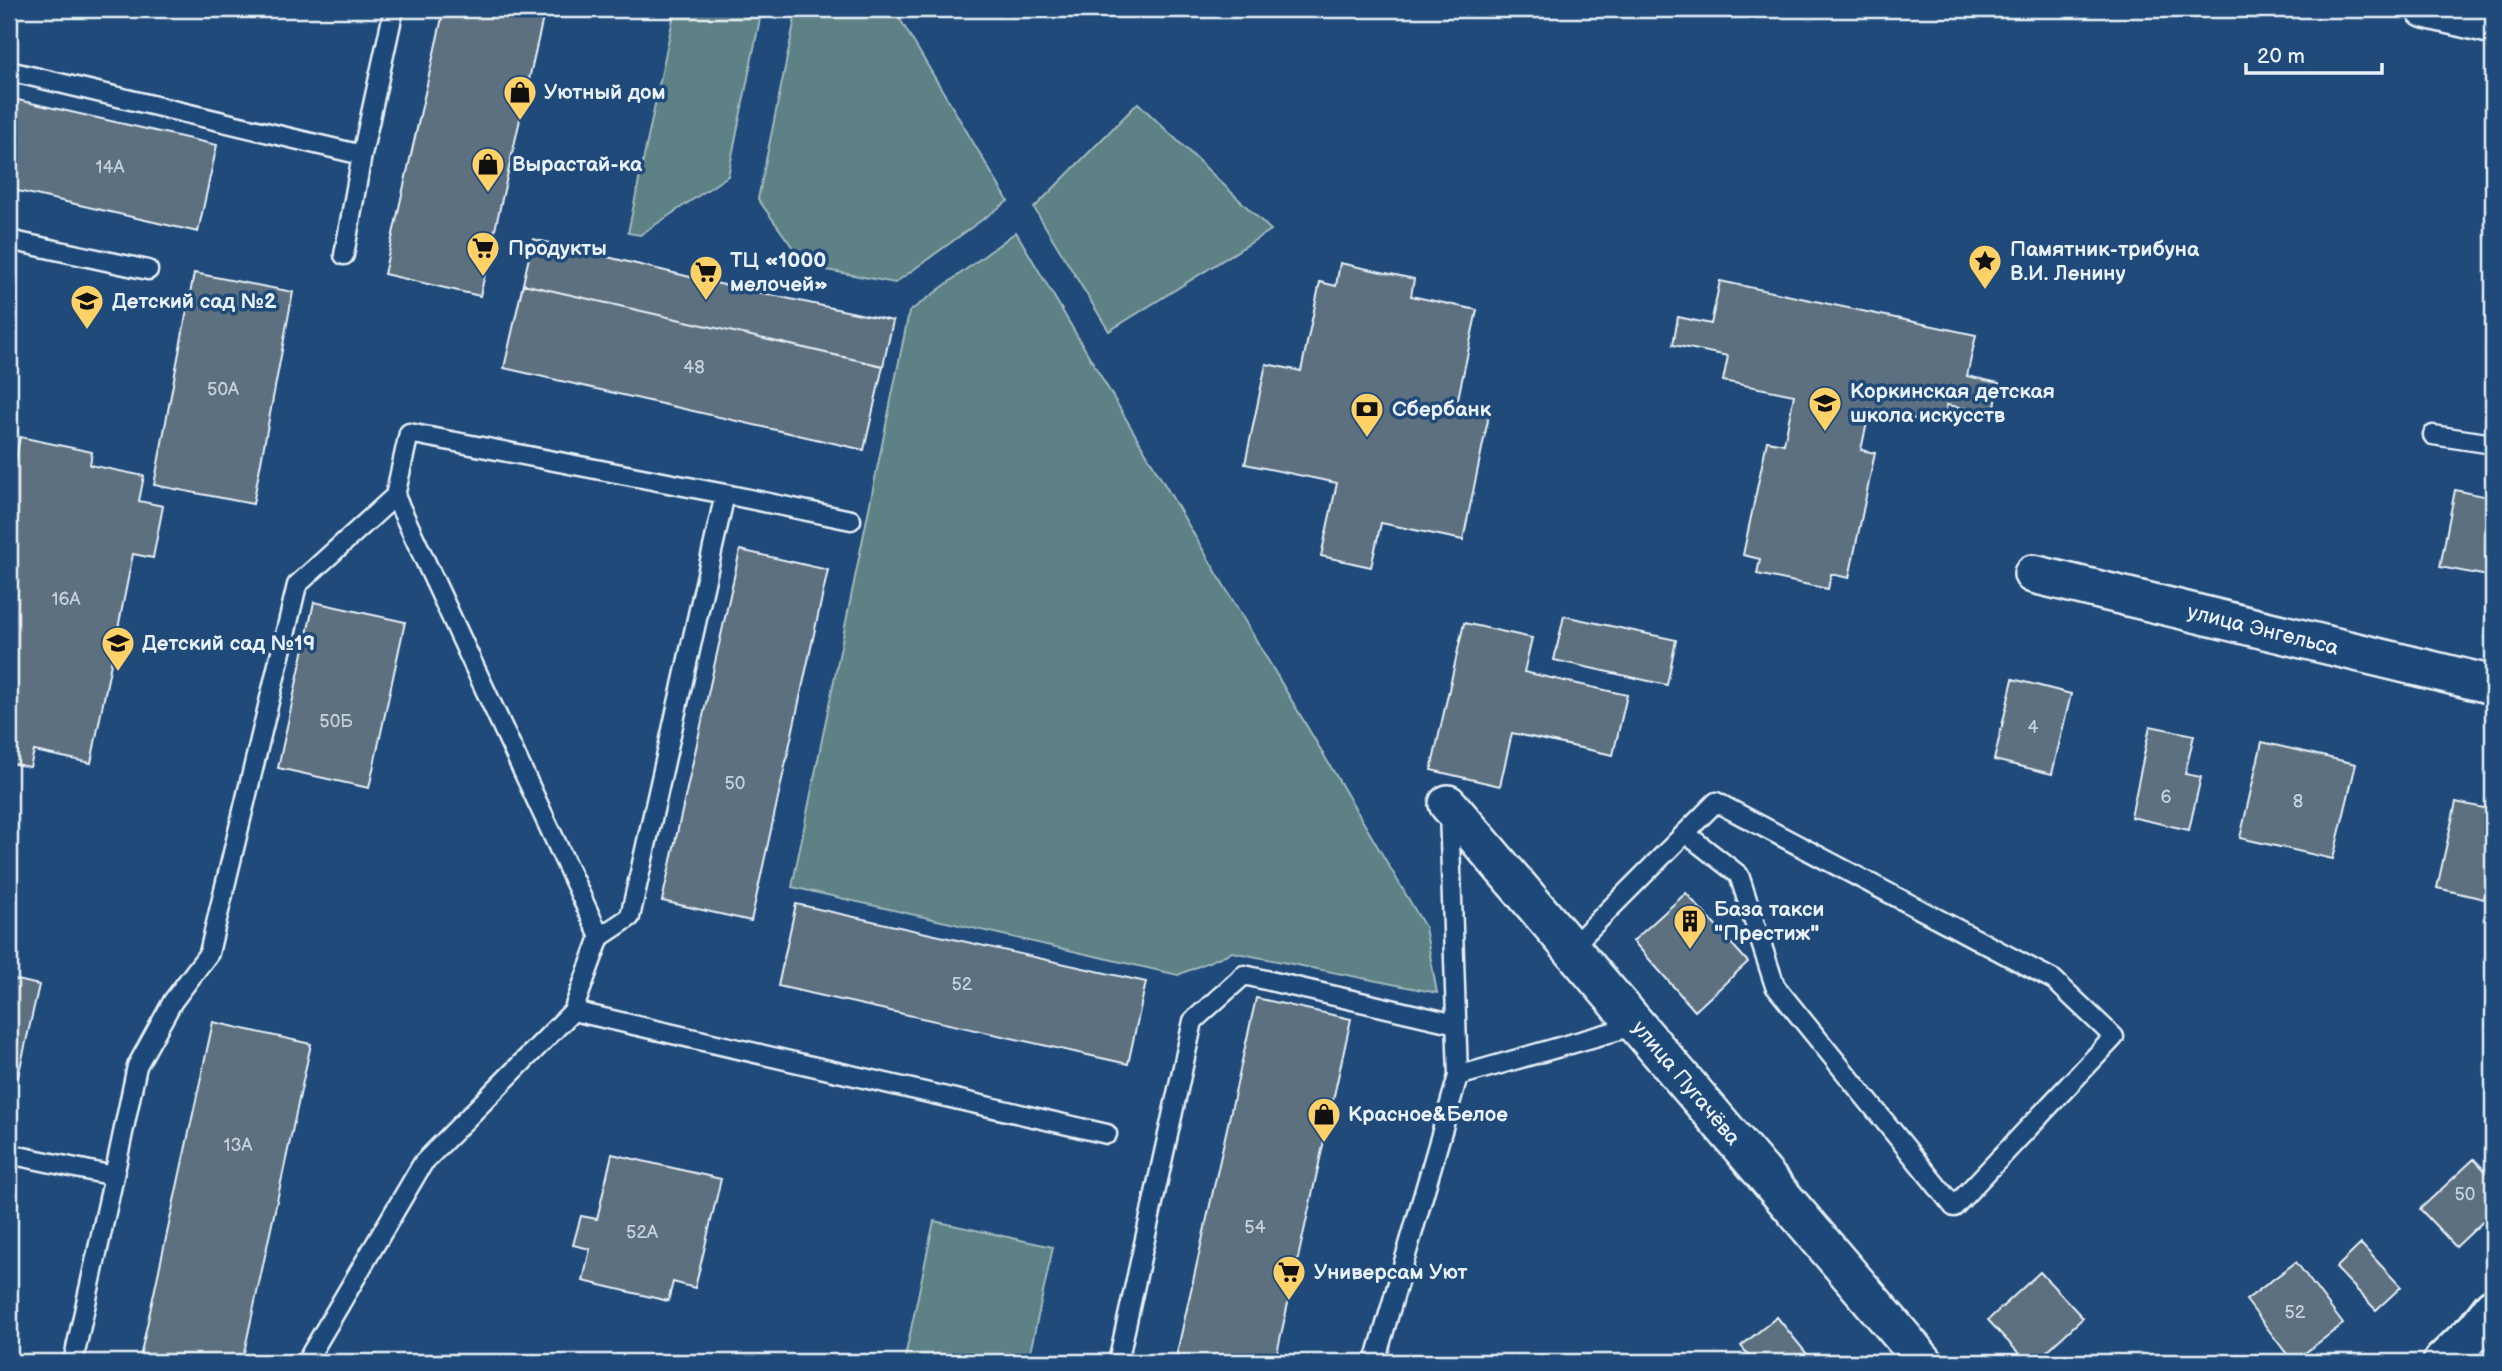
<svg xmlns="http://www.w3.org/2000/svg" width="2502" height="1371" font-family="'Balsamiq Sans',sans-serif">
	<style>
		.green { fill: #5d8185; stroke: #a2b9be; stroke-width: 2 }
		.building { fill: #5d707f; stroke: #e8f1f8; stroke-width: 2 }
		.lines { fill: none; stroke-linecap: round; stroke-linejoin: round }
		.lane-casing { stroke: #e8f1f8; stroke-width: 23 }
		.street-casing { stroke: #e8f1f8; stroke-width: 42 }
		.secondary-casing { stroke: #e8f1f8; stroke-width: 44 }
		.lane { stroke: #1f4a7a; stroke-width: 18 }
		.street { stroke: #1f4a7a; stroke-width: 37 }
		.secondary { stroke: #1f4a7a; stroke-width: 38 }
		.labels { text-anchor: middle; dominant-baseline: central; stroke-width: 7; stroke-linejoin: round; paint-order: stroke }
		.number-label { font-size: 18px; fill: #c5d1da }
		.poi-label { font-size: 21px; font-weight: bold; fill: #e8f1f8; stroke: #1f4a7a; text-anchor: start }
		.street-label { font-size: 21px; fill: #e8f1f8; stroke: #1f4a7a }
	</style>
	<rect width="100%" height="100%" fill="#1f4a7a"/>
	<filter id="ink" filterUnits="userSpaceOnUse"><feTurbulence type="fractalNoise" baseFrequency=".0143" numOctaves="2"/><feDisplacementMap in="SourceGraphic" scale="14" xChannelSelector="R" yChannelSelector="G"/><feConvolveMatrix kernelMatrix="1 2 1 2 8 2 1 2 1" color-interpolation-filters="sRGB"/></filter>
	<g filter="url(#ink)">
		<!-- green -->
		<path class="green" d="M675 9H762L728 176 640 235 628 233Z
			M797 9H894L1008 201 895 283 806 266 758 199Z
			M1138 103 1271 230 1109 331 1034 208Z
			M1016 232 1425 927 1437 993 1232 952 1178 975 792 887 909 312Z
			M934 1221 1053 1247 1028 1362H904Z"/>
		<!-- building -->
		<path class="building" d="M444 9H545L480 296 384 274Z
			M9 98 217 145 198 232 9 189Z
			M533 239 715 283 893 321 883 366 523 284Z
			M1340 263 1414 279 1411 296 1477 310 1456 408 1489 415 1463 540 1381 523 1371 567 1321 556 1337 483 1245 464 1266 364 1301 371 1320 282 1336 286Z
			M194 273 293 292 253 504 154 485Z
			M1720 281 1976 335 1967 376 1999 383 1994 414 1947 405 1943 425 1870 409 1861 450 1875 453 1849 578 1831 574 1828 589 1757 574 1760 559 1743 555 1767 441 1784 444 1794 395 1723 381 1728 356 1673 345 1678 317 1711 324Z
			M523 284 883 366 864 450 504 368Z
			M20 437 92 452 90 465 144 476 139 501 163 506 153 558 133 554 91 763 34 751 30 767 9 763V491Z
			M2455 490 2493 498V577L2440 567Z
			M740 550 828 570 751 921 662 901Z
			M314 602 405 622 369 788 278 768Z
			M1564 616 1676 640 1667 685 1554 660Z
			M1464 623 1532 638 1524 672 1627 695 1613 755 1512 733 1500 786 1431 770Z
			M2013 679 2071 694 2052 774 1994 760Z
			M2150 726 2194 735 2185 774 2201 777 2189 830 2131 817Z
			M2262 742 2356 764 2333 859 2240 838Z
			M2456 802 2493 810V853L2484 899 2437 888Z
			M1686 893 1748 962 1695 1011 1633 941Z
			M796 904 1146 982 1128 1064 778 986Z
			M9 978 39 985 18 1077 9 1074Z
			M1256 998 1351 1019 1275 1362H1175Z
			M213 1022 311 1044 242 1362H139Z
			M612 1154 721 1179 695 1288 673 1282 668 1301 583 1281 590 1249 573 1245 581 1216 597 1219Z
			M2474 1159 2493 1179V1212L2456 1247 2420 1209Z
			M2361 1244 2401 1287 2376 1310 2336 1268Z
			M2296 1262 2343 1324 2293 1362 2246 1300Z
			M2040 1272 2083 1318 2035 1362H2027L1988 1320Z
			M1777 1317 1811 1359 1807 1362H1754L1741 1346Z"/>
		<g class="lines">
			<defs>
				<path id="lane" d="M9 71 362 155 394 9
					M9 240 148 270
					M344 255 362 155
					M2433 435 2493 444
					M725 494 851 520
					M1571 948 1716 802 2054 980 2114 1037 1954 1207 1775 986 1739 875 1685 833
					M573 1011 1107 1134
					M1458 1076 1637 1025
					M9 1154 114 1176 73 1362
					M114 1176 137 1066 173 1001 209 953 297 585 395 496
					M306 1362 423 1163 573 1011 600 937 630 917 725 494 409 433 395 496 600 937
					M1118 1362 1193 1021 1244 975 1456 1024
					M1375 1362 1458 1076 1449 811"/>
				<path id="street" d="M2425 9 2493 25
					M2033 574 2493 685
					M1448 804 1924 1362"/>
				<path id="secondary" d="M2443 1362 2476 1330 2493 1308"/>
			</defs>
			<!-- lane casing -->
			<use href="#lane" class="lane-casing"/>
			<!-- street casing -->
			<use href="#street" class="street-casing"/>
			<!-- secondary casing -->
			<use href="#secondary" class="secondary-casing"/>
			<!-- lane -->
			<use href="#lane" class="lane"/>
			<!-- street -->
			<use href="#street" class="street"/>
			<!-- secondary -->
			<use href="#secondary" class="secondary"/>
		</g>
	</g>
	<!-- icons -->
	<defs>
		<symbol id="shop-pin" viewBox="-11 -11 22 30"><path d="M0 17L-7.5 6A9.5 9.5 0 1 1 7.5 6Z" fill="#ffd166" stroke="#1f4a7a"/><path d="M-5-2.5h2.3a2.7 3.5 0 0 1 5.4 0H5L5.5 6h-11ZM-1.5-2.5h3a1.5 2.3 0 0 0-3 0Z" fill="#111"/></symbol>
		<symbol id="supermarket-pin" viewBox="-11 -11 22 30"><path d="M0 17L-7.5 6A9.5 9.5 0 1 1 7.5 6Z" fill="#ffd166" stroke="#1f4a7a"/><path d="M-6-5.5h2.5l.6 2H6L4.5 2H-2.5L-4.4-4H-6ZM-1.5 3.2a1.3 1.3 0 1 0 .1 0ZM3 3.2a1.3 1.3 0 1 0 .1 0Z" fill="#111"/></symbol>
		<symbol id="sight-pin" viewBox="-11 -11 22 30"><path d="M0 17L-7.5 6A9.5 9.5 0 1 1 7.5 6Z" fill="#ffd166" stroke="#1f4a7a"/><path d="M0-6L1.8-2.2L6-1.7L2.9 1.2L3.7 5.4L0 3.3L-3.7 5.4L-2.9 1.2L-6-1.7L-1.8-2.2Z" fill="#111"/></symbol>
		<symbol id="school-pin" viewBox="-11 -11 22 30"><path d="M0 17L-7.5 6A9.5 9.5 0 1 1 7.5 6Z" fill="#ffd166" stroke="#1f4a7a"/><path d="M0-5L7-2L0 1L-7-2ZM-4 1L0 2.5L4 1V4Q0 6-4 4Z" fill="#111"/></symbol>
		<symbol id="bank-pin" viewBox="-11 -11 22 30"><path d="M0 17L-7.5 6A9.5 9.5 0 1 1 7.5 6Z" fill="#ffd166" stroke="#1f4a7a"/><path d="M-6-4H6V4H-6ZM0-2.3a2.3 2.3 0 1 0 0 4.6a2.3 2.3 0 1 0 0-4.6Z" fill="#111"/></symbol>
		<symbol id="building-pin" viewBox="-11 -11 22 30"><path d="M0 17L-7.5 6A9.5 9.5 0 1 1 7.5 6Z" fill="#ffd166" stroke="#1f4a7a"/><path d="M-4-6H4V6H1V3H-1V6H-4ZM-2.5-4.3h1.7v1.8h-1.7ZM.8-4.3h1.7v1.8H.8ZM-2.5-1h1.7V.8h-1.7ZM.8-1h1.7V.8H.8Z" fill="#111"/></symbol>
	</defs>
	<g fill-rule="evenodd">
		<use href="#shop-pin" x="501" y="73" width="38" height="52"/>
		<use href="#shop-pin" x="469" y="145" width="38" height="52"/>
		<use href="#supermarket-pin" x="464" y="229" width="38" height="52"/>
		<use href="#sight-pin" x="1966" y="242" width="38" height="52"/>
		<use href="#supermarket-pin" x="687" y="253" width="38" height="52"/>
		<use href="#school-pin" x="68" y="282" width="38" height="52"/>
		<use href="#school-pin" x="1806" y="384" width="38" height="52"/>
		<use href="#bank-pin" x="1348" y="390" width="38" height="52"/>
		<use href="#school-pin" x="99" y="624" width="38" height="52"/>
		<use href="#building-pin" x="1671" y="902" width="38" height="52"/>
		<use href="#shop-pin" x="1305" y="1095" width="38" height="52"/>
		<use href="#supermarket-pin" x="1270" y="1253" width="38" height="52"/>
	</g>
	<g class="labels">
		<!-- number labels -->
		<g class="number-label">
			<text x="110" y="167">14А</text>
			<text x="694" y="367">48</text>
			<text x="223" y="389">50А</text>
			<text x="66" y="599">16А</text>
			<text x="336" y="721">50Б</text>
			<text x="2033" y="727">4</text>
			<text x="735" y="783">50</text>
			<text x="2166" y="797">6</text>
			<text x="2298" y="801">8</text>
			<text x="962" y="984">52</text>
			<text x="238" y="1145">13А</text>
			<text x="2465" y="1194">50</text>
			<text x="1255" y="1227">54</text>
			<text x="642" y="1232">52А</text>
			<text x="2295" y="1312">52</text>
		</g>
		<!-- poi labels -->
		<g class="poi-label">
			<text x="544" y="92">Уютный дом</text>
			<text x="512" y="164">Вырастай-ка</text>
			<text x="508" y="248">Продукты</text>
			<text x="2010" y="249">Памятник-трибуна<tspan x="2010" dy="24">В.И. Ленину</tspan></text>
			<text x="730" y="260">ТЦ «1000<tspan x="730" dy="24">мелочей»</tspan></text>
			<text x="112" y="301">Детский сад №2</text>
			<text x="1850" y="391">Коркинская детская<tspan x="1850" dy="24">школа искусств</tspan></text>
			<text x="1392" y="409">Сбербанк</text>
			<text x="142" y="643">Детский сад №19</text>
			<text x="1714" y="909">База такси<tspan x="1714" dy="24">"Престиж"</tspan></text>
			<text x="1348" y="1114">Красное&amp;Белое</text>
			<text x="1314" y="1272">Универсам Уют</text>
		</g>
		<!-- street labels -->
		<g class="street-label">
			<text transform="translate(2263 630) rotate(14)">улица Энгельса</text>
			<text transform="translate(1686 1083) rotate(50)">улица Пугачёва</text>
		</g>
	</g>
	<!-- margin -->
	<rect width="2502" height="1371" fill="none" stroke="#1f4a7a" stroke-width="35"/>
	<rect x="18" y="18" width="2467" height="1336" fill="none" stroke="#e8f1f8" stroke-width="2.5" filter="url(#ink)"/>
	<!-- scale -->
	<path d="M2246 63v10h136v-10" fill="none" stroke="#e8f1f8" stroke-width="3.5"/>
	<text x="2257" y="63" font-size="21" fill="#e8f1f8" stroke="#1f4a7a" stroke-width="5" paint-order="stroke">20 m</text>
</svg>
